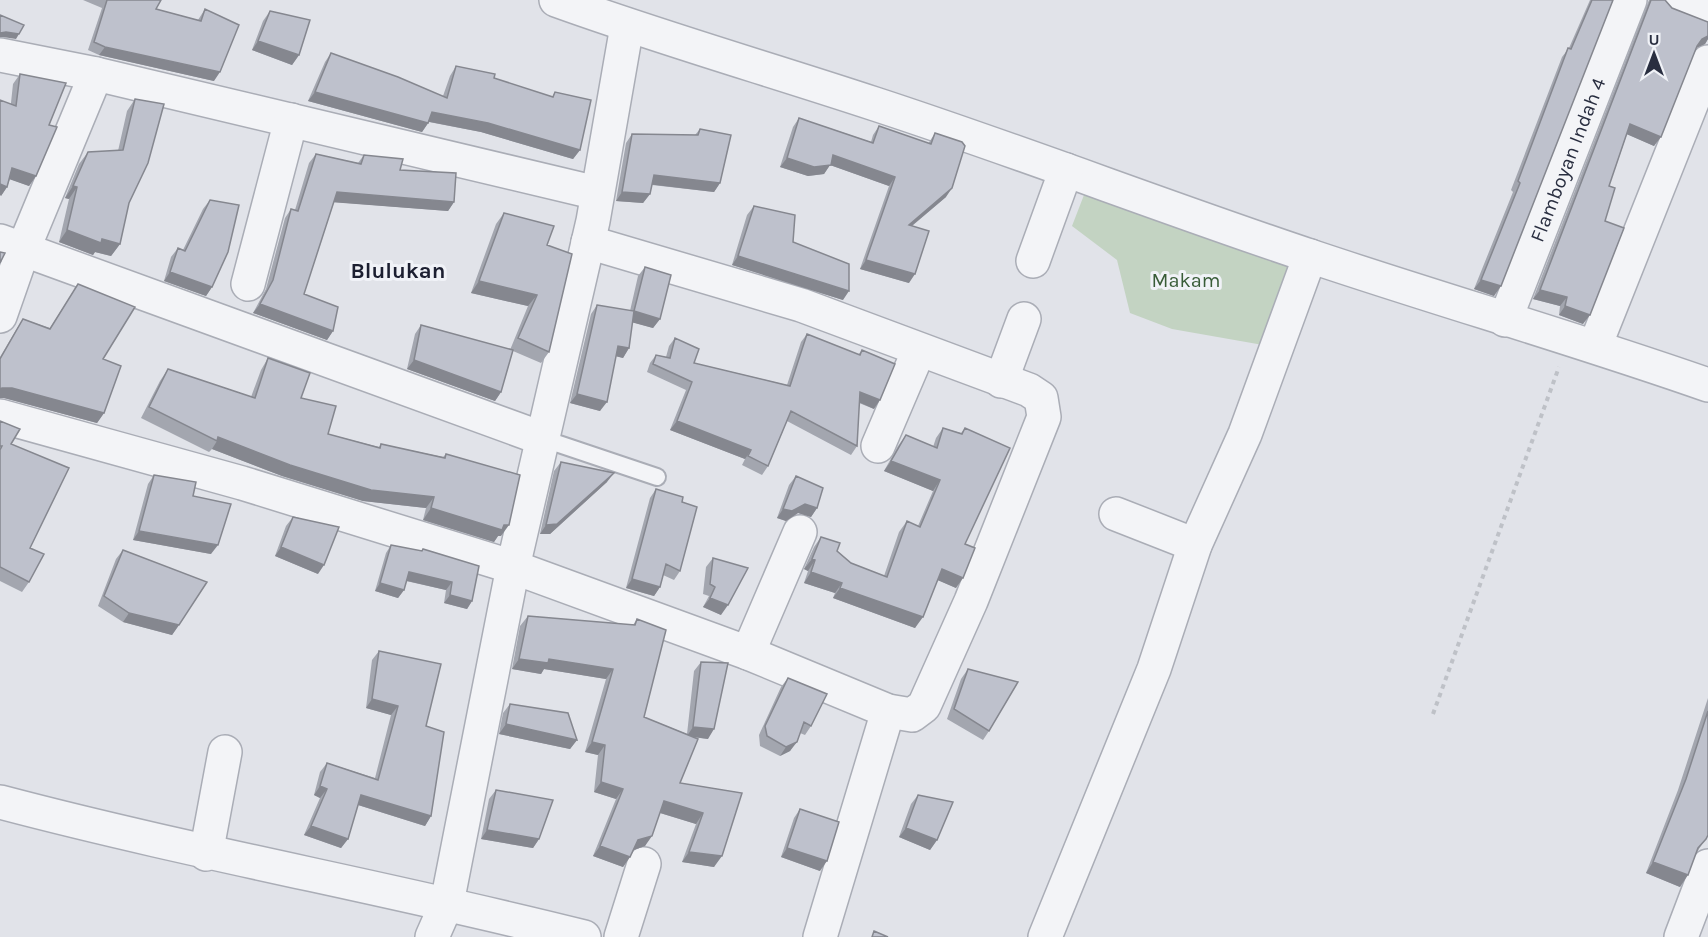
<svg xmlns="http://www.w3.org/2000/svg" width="1708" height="937" font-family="Karla,sans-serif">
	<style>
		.green { fill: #c3d3c2 }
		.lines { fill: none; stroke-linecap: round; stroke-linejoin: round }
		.lane-casing { stroke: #aaadb6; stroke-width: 20 }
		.street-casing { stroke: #aaadb6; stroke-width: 36 }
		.path { stroke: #bec1c7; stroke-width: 4; stroke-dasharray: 4.5 4.5; stroke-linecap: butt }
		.lane { stroke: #f3f4f7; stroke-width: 16 }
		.street { stroke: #f3f4f7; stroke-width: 33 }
		.wall { fill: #a3a6af }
		.shaded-wall { fill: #85878f }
		.building { fill: #bec1cc; stroke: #85878f; stroke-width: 1.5 }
		.labels { text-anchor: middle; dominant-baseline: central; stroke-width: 6; stroke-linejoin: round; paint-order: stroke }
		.street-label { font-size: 20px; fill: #292e40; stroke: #f0f2f7 }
		.park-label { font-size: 20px; fill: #385c37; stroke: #f0f2f7 }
		.quarter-label { font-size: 22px; font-weight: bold; fill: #1c1f31; stroke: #f0f2f7 }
	</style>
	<rect width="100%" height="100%" fill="#e1e3e9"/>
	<!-- green -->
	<path class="green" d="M1084 195 1286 260 1292 269 1263 345 1172 329 1130 313 1117 260 1072 226Z"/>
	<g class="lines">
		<defs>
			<path id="lane" d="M541 438 657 477"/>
			<g id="street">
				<path d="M556 0C661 38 769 69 875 104 1022 152 1166 208 1313 257 1444 301 1577 339 1708 385"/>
				<path d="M1673 0 1708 15"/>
				<path d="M0 55 96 74 597 193"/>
				<path d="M0 241 541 438"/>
				<path d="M1033 261 1066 170"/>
				<path d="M248 284 291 120"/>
				<path d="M0 316 23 250 96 74"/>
				<path id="s1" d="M1505 320 1630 0"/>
				<path d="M1595 346 1708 62"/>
				<path d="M1001 381 1024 319"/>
				<path d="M0 416 242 483 513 567 748 653 888 711 912 715 924 706 971 601 1044 417 1041 398 1029 390 801 305 588 242"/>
				<path d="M878 446 919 350"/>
				<path d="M1116 514 1195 545"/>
				<path d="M748 653 800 532"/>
				<path d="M0 802C193 853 390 888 584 937"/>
				<path d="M206 854 225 752"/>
				<path d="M432 937 447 903 513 567 593 221 627 26"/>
				<path d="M621 937 644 864"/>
				<path d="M820 937 888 711"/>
				<path d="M1045 937 1154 669 1195 545 1245 434 1310 256"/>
				<path d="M1681 937 1708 866"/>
			</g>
		</defs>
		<!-- lane casing -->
		<use href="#lane" class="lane-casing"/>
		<!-- street casing -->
		<use href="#street" class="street-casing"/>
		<!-- path -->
		<path class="path" d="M1433 714 1559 367"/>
		<!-- lane -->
		<use href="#lane" class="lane"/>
		<!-- street -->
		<use href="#street" class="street"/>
	</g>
	<!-- wall -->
	<path class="wall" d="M83 0H161L156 9 198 20 205 9 214 81 99 55 88 50 102 8Z
		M1590 0H1613L1494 296 1474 289 1513 192 1511 190 1562 57 1569 48Z
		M1649 0H1665L1672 8 1708 22V39L1705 44 1696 48 1654 146 1627 134 1609 186 1605 221 1583 324 1559 315 1560 306 1533 299Z
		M270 11 299 55 292 65 252 50 263 21Z
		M331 53 443 96 450 76 456 66 552 97 555 92 580 150 573 159 481 132 429 122 422 132 308 101 325 62Z
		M20 74 49 125 36 176 29 186 10 179 7 187 1 196 13 84Z
		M135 99 129 203 120 244 111 256 95 252 93 255 59 242 69 199 65 198 79 164 88 152 118 151 127 111Z
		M799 118 871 142 873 135 879 126 928 144 935 133 946 197 912 226 909 283 860 269 889 186 830 165 824 174 808 176 780 167 793 127Z
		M700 129 720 183 714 192 652 185 650 194 643 203 616 201 626 143 632 134 695 135Z
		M316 154 358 163 364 155 400 170 454 202 448 211 334 202 304 294 333 331 327 340 253 313 266 289 285 218 291 209 295 210 309 163Z
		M210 200 212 287 206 296 164 281 171 257 178 248 183 250 203 209Z
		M754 206 793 242 843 300 732 265 747 215Z
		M504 213 547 245 549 352 541 363 513 351 501 392 495 401 407 369 415 334 421 325 510 350 528 306 471 293 496 224Z
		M645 267 660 319 653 328 632 322 629 348 623 358 616 356 600 411 570 403 591 314 597 305 630 311 638 276Z
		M78 284 103 359 104 413 97 423 4 398H0V357L16 330 23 319 50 328Z
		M807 334 858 355 862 350 874 409 859 403 857 446 851 455 787 421 768 466 762 475 742 465 745 459 670 430 686 390 647 372 650 363 656 355 666 357 669 346 675 338 694 363 787 385 801 342Z
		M268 358 301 398 328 434 379 447 381 444 443 457 446 454 501 536H498L494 542 423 520 426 508 363 501 282 476 212 449 209 452 141 418 160 381 168 369 251 397 261 370Z
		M0 421 11 444 30 548 29 582 22 592 0 581Z
		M943 428 961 433 965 428V544L956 588 938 580 915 628 833 598 835 593 804 583 808 571 804 569 814 547 821 537 851 563 884 576 899 532 907 521 918 526 933 491 884 471 898 446 906 435 933 447 936 438Z
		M561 462 607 482 550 534H540L554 471Z
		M154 475 193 496 211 554 133 540 148 484Z
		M796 476 817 508 811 517 798 513 786 521 777 518 789 485Z
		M656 489 682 502 680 571 674 580 663 575 660 587 654 596 626 588 650 498Z
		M293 517 318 574 275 556 286 526Z
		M391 545 422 551 423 549 472 601 467 609 444 603 446 590 406 581 404 590 398 598 375 591 386 553Z
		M123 550 179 625 172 635 123 622 98 606 116 559Z
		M713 558 721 615 703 607 709 596 703 594 706 567Z
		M528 616 633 625 637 619 644 717 687 734 694 671 701 662 708 739 692 737 680 783 742 793 714 867 682 862 696 824 660 813 645 846 634 850 630 857 623 867 593 856 616 799 594 792 598 755 585 752 606 679 544 669 541 674 512 669 520 626Z
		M379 651 426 726 431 816 425 826 358 805 348 839 341 848 304 835 320 798 314 795 320 772 327 763 375 778 391 715 366 708 372 660Z
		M968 669 989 731 983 740 947 719 961 679Z
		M788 678 811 726 805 735 800 733 790 751 780 756 760 746 759 735 781 687Z
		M1708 698V835L1697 852 1680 887 1646 873 1678 790Z
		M510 704 577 740 570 749 499 734 503 713Z
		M496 790 539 839 533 848 481 839 489 799Z
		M918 795 937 840 930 850 899 837 911 804Z
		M800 809 820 871 781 857 794 818Z"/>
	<!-- shaded-wall -->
	<path class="shaded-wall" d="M6 32 19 34 16 39 3 37H0V33Z
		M1708 36V39L1705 44 1696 48 1702 39Z
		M258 41 299 55 292 65 252 50Z
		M105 47 220 72 214 81 99 55Z
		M315 92 428 123 422 132 308 101Z
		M432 112 488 123 580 150 573 159 481 132 425 121Z
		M1630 124 1661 137 1654 146 1624 133Z
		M833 155 895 177 889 186 830 165 824 174 808 176 780 167 787 158Z
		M12 168 36 176 29 186 6 178Z
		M654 175 720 183 714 192 647 184Z
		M0 184 7 187 1 196 0 195Z
		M73 186 77 187 69 199 65 198Z
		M952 188 946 197 902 234 909 225Z
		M337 192 454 202 448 211 330 202Z
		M622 192 650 194 643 203 616 201Z
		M67 230 120 244 111 256 95 252 93 255 59 242Z
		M738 256 849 291 843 300 732 265Z
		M866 260 915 274 909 283 860 269Z
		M170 272 212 287 206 296 164 281Z
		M1481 280 1501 286 1494 296 1474 289Z
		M479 281 537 295 528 306 471 293Z
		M1540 290 1567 297 1560 306 1533 299Z
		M260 304 333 331 327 340 253 313Z
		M1565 306 1590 315 1583 324 1559 315Z
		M634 311 660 319 653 328 627 321Z
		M618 346 629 348 623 358 611 355Z
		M414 360 501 392 495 401 407 369Z
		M2 388H12L104 413 97 423 4 398H0V389Z
		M860 392 880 400 874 409 854 400Z
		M577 394 607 402 600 411 570 403Z
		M677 421 751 450 745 459 670 430Z
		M218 437 434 497 426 508 363 501 282 476 212 449 217 441Z
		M891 461 940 480 933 491 884 471Z
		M614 473 607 482 550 534H540L546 525Z
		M805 504 817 508 811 517 798 513 786 521 777 518 783 509Z
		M431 508 509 525 501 536H498L494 542 423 520Z
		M139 531 218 545 211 554 133 540Z
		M281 547 324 565 318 574 275 556Z
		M812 559 815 560 808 571 804 569Z
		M942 569 963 578 956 588 935 579Z
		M409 572 452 582 446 590 403 580Z
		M811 572 842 583 835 593 804 583Z
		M632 579 660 587 654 596 626 588Z
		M380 583 404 590 398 598 375 591Z
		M840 588 923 617 915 628 833 598Z
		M450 595 472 601 467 609 444 603Z
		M710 598 728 605 721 615 703 607Z
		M129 613 179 625 172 635 123 622Z
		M519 659H549L613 669 606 679 544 669 541 674 512 669Z
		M372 699 398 706 391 715 366 708Z
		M506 724 577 740 570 749 499 734Z
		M693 727 714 729 708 739 687 736Z
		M592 742 605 745 598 755 585 752Z
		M797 742 790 751 780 756 786 747Z
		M601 782 623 789 616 799 594 792Z
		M320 786 327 789 320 798 314 795Z
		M361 795 431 816 425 826 355 804Z
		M664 801 703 813 696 824 657 812Z
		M311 826 348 839 341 848 304 835Z
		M906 828 937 840 930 850 899 837Z
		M487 830 539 839 533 848 481 839Z
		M652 836 645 846 631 851 638 840Z
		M600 846 630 857 623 867 593 856Z
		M787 848 827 861 820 871 781 857Z
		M689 852 722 856 714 867 682 862Z
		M1653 862 1688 875 1680 887 1646 873Z"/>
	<!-- building -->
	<path class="building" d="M107 0H161L156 9 201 21 205 9 239 25 220 72 105 47 94 42Z
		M1592 0H1613L1501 286 1481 280 1520 183 1518 181 1568 48 1571 49Z
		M1651 0H1665L1672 8 1708 22V36L1702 39 1697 46 1661 137 1630 124 1609 186 1615 188 1605 221 1624 228 1590 315 1565 306 1567 297 1540 290Z
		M270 11 310 20 299 55 258 41Z
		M0 15 24 25 19 34 6 32 0 33Z
		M331 53 398 77 447 98 456 66 495 74 494 78 553 97 555 92 591 100 580 150 488 123 432 112 428 123 315 92Z
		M20 74 66 83 49 125 57 127 36 176 12 168 7 187 0 184V100L16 106Z
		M135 99 164 104 148 163 129 203 120 244 102 239 101 243 67 230 77 187 73 186 88 152 123 150Z
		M799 118 873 143 879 126 931 144 935 133 962 142 965 146 952 188 909 225 929 231 915 274 866 260 895 177 833 155 831 165 814 167 787 158Z
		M700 129 731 135 720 183 654 175 650 194 622 192 632 134 698 135Z
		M316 154 361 164 364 155 403 159 400 170 456 173 454 202 337 192 304 294 338 307 333 331 260 304 273 280 291 209 298 211Z
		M210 200 239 205 228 252 212 287 170 272 178 248 185 251Z
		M754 206 795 215 793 242 849 264V291L738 256Z
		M504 213 554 226 547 245 572 254 549 352 518 338 537 295 479 281Z
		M0 252 5 253 0 263Z
		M645 267 671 275 660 319 634 311Z
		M78 284 135 307 103 359 121 366 104 413 12 388H2L0 389V359L23 319 50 329Z
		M597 305 634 311 629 348 618 346 607 402 577 394Z
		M421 325 513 350 501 392 414 360Z
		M807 334 860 355 862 350 895 364 880 400 860 392 857 446 791 411 768 466 748 456 751 450 677 421 692 382 653 364 656 355 670 358 675 338 699 349 694 363 790 386Z
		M268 358 310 373 301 398 336 406 328 434 380 448 381 444 445 458 446 454 520 475 509 525H504L502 530 431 508 434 497 371 490 290 465 218 437 217 441 149 407 168 369 255 398Z
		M0 421 20 429 11 444 69 468 30 548 44 554 29 582 0 567V450L2 446H0Z
		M943 428 962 434 965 428 1010 448 965 544 975 548 963 578 942 569 923 617 840 588 842 583 811 572 815 560 812 559 821 537 840 543 837 551 851 563 887 577 907 521 920 527 940 480 891 461 906 435 937 448Z
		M561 462 614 473 557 524 546 525Z
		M154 475 196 482 193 496 231 504 218 545 139 531Z
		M796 476 823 488 817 508 805 504 792 511 783 509Z
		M656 489 683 497 682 502 697 507 680 571 666 564 660 587 632 579Z
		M293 517 339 527 324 565 281 547Z
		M391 545 422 551 423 549 479 566 472 601 450 595 452 582 409 572 404 590 380 583Z
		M123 550 207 582 179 625 129 613 104 596Z
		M713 558 748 568 728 605 710 598 715 587 710 584Z
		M528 616 635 625 637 619 666 630 644 717 698 739 680 783 742 793 722 856 689 852 703 813 664 801 652 836 638 840 630 857 600 846 623 789 601 782 605 745 592 742 613 669 549 659 548 663 519 659Z
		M379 651 441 664 426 726 444 732 431 816 361 795 348 839 311 826 327 789 320 786 327 763 378 780 398 706 372 699Z
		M701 662 728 663 714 729 693 727Z
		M968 669 1018 682 989 731 954 709Z
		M788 678 827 694 811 726 804 722 797 742 786 747 767 736 765 726Z
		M510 704 568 713 577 740 506 724Z
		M1708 711V835L1706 839 1698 848 1688 875 1653 862 1686 779Z
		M496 790 553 800 539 839 487 830Z
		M918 795 953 802 937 840 906 828Z
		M800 809 839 822 827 861 787 848Z
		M874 931 888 937H872Z"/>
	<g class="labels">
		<!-- street labels -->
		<g class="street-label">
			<text stroke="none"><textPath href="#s1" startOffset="172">Flamboyan Indah 4</textPath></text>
		</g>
		<!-- park labels -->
		<g class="park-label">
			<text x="1186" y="280">Makam</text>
		</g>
		<!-- quarter labels -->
		<g class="quarter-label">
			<text x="398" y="271">Blulukan</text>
		</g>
	</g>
	<!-- north arrow -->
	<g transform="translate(1654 54)" stroke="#f0f2f7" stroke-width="4.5" paint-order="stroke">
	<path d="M0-4.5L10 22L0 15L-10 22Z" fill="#292e40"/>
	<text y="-9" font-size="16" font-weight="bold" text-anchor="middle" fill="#292e40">U</text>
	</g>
</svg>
